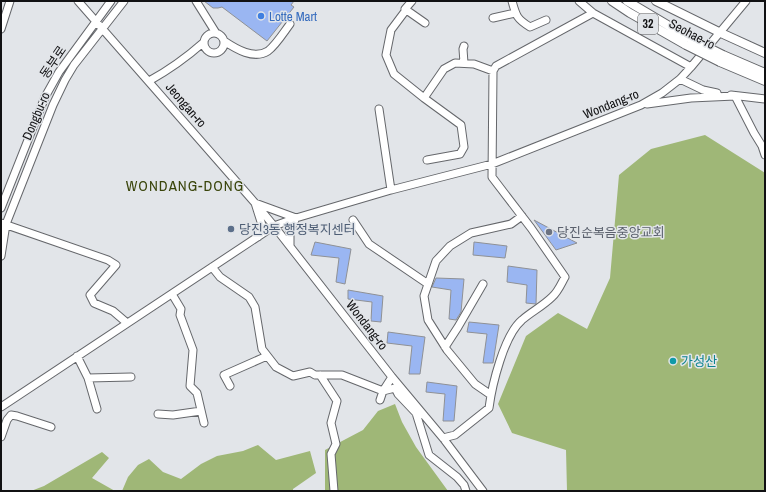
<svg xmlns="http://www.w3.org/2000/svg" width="766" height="492" font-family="'Archivo Narrow','Noto Sans KR',sans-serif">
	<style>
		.forest { fill: #9fb777 }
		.building { fill: #9ab6f2; stroke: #8f9195 }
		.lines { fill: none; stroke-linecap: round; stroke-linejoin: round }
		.minor-casing { stroke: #65676b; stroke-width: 9 }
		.major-casing { stroke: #65676b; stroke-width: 10 }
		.minor { stroke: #fff; stroke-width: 7 }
		.major { stroke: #fff; stroke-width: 8 }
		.major-bridge-casing { stroke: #65676b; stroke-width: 10; stroke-linecap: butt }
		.major-bridge { stroke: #fff; stroke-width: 8 }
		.shop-dot { fill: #3f7fe0; stroke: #e2e5e9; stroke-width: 1.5 }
		.service-dot { fill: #5c6f8a; stroke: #e2e5e9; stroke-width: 1.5 }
		.worship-dot { fill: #6b7280; stroke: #e2e5e9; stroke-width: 1.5 }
		.culture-dot { fill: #0f9aa8; stroke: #e2e5e9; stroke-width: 1.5 }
		.labels { text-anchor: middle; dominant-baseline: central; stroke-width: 3; stroke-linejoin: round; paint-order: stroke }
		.shield { fill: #e2e5e9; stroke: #505153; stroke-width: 1 }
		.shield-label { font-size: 12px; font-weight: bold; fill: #111113 }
		.shop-label { font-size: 13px; fill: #366cbe; stroke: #e2e5e9; text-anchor: start }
		.street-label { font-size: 13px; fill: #111113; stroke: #e2e5e9 }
		.service-label { font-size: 13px; fill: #4e5e75; stroke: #e2e5e9; text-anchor: start }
		.worship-label { font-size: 13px; fill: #5b616d; stroke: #e2e5e9; text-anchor: start }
		.culture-label { font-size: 13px; fill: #0d838f; stroke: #e2e5e9; text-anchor: start }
		.quarter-label { font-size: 15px; letter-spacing: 1px; fill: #3a450b; stroke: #e2e5e9 }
	</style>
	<rect width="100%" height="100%" fill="#e2e5e9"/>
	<!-- forest -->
	<path class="forest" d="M705 135 765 173V491H567L566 450 512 433 498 404 526 336 558 313 587 329 610 278 619 175 651 149Z
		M395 404 402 422 416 447 448 491H325V450L363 430 378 411Z
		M258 445 276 460 310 451 316 473 293 489V491H122L128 477 138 465 149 459 163 472 181 479 201 464 217 456 243 451Z
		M102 452 109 458 92 478 115 491H31L44 486Z"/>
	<!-- building -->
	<path class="building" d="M204 1H294L291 5 294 7 267 41 222 7 218 8H213Z
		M534 220 577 243 556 250Z
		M315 242 351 249 345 284 336 282 339 258 311 255Z
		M474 242 507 246 505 258 473 255Z
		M508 266 537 270 536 304 526 303 527 285 507 282Z
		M436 278 464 279 461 312 456 320 449 319 451 290 432 287Z
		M348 290 383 296 381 322 371 321 372 302 348 299Z
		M469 322 499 325 493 363H483L487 334 467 332Z
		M388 332 425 337 420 374H409L412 346 387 343Z
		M427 382 457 386 454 421H443L445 394 426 392Z"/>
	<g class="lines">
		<defs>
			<path id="minor" d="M78 1 255 203 274 226 392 377 443 438 483 491
				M196 1 216 33
				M412 1 405 9 425 23
				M512 1C516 16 517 19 530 27L546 20
				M579 1 593 13 691 67
				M406 10 391 30 386 55 394 74 424 98
				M493 18 515 13 516 14
				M1 29 10 1
				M204 43a10 10 0 1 1 20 0a10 10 0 1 1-20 0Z
				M224 41C236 49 254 60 268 51 276 45 284 32 290 24
				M464 63 463 49 464 46
				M680 79 703 90 717 93
				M149 81C169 70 187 57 204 42
				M731 95 765 99
				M647 104 691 98 735 96 754 133 762 146 765 155
				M379 109 391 190
				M427 160 460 154 464 147 461 125 424 98 444 69 455 63 474 64 493 71
				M1 208 45 97 59 72 111 1
				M353 220 369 244 428 284
				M1 223 108 260 116 265 90 295 94 303 113 311 127 323
				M258 237 262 225 255 203 296 218 290 230V245
				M1 256 6 224 53 105 65 80 74 65 124 1
				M212 267 220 277 249 297 255 307 262 349 276 367 293 376 310 372 315 375H342L383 391 395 388 398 394 416 413 429 455 457 477 464 485 466 491
				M172 294 181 309 180 315 193 350 190 386 197 393 204 423
				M445 347 458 327 483 284
				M77 356 88 378 131 377
				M320 375 337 401 331 423 336 444 331 454 334 491
				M88 378 97 409
				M230 386 224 375 267 356
				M491 395 475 384 447 350 428 320 424 296 436 261 450 246 471 233 511 224 522 216
				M380 400 383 391 392 377
				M1 407 274 226 296 218 391 190 492 164 641 105 662 93 680 79 691 67 746 1
				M158 414 173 415 201 411
				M1 437 7 420 11 415 17 416 51 427
				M443 438 455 435 489 408C492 385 504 335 522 320 531 312 543 306 552 297 558 292 561 284 565 277L531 228 492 177 493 71 496 66 593 13"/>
			<path id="major" d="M612 1 630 13 686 45
				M627 1 691 39
				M656 1 721 33 765 53
				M723 55 765 73
				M720 62 765 81"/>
		</defs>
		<!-- minor casing -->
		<use href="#minor" class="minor-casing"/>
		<!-- major casing -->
		<use href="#major" class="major-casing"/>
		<!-- minor -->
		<use href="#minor" class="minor"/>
		<!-- major -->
		<use href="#major" class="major"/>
		<defs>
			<path id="major-bridge" d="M691 39 723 55
				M686 45 720 62"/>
		</defs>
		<!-- major-bridge casing -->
		<use href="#major-bridge" class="major-bridge-casing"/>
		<!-- major-bridge -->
		<use href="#major-bridge" class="major-bridge"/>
	</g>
	<!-- markers -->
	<circle class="shop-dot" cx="261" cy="16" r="4"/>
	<circle class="service-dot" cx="231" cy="229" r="4"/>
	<circle class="worship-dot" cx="549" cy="232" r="4"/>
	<circle class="culture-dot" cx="673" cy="361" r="4"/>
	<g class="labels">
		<!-- shield labels -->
		<rect class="shield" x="638" y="14" width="20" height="20" rx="3"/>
		<g class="shield-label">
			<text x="648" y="24">32</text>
		</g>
		<!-- shop labels -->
		<g class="shop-label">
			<text x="269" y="16">Lotte Mart</text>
		</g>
		<!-- street labels -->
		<g class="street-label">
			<text transform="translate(692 34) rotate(28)">Seohae-ro</text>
			<text transform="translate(53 62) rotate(-56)">동부로</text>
			<text transform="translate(611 104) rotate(-22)">Wondang-ro</text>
			<text transform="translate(186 105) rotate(49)">Jeongan-ro</text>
			<text transform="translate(36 116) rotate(-67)">Dongbu-ro</text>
			<text transform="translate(367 325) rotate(52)">Wondang-ro</text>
		</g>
		<!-- service labels -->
		<g class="service-label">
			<text x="239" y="229">당진3동 행정복지센터</text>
		</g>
		<!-- worship labels -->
		<g class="worship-label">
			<text x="557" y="232">당진순복음중앙교회</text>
		</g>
		<!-- culture labels -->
		<g class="culture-label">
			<text x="681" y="361">가성산</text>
		</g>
		<!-- quarter labels -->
		<g class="quarter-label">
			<text x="185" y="185">WONDANG-DONG</text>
		</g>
	</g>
	<!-- border -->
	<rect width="766" height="492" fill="none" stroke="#111113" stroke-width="4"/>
</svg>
